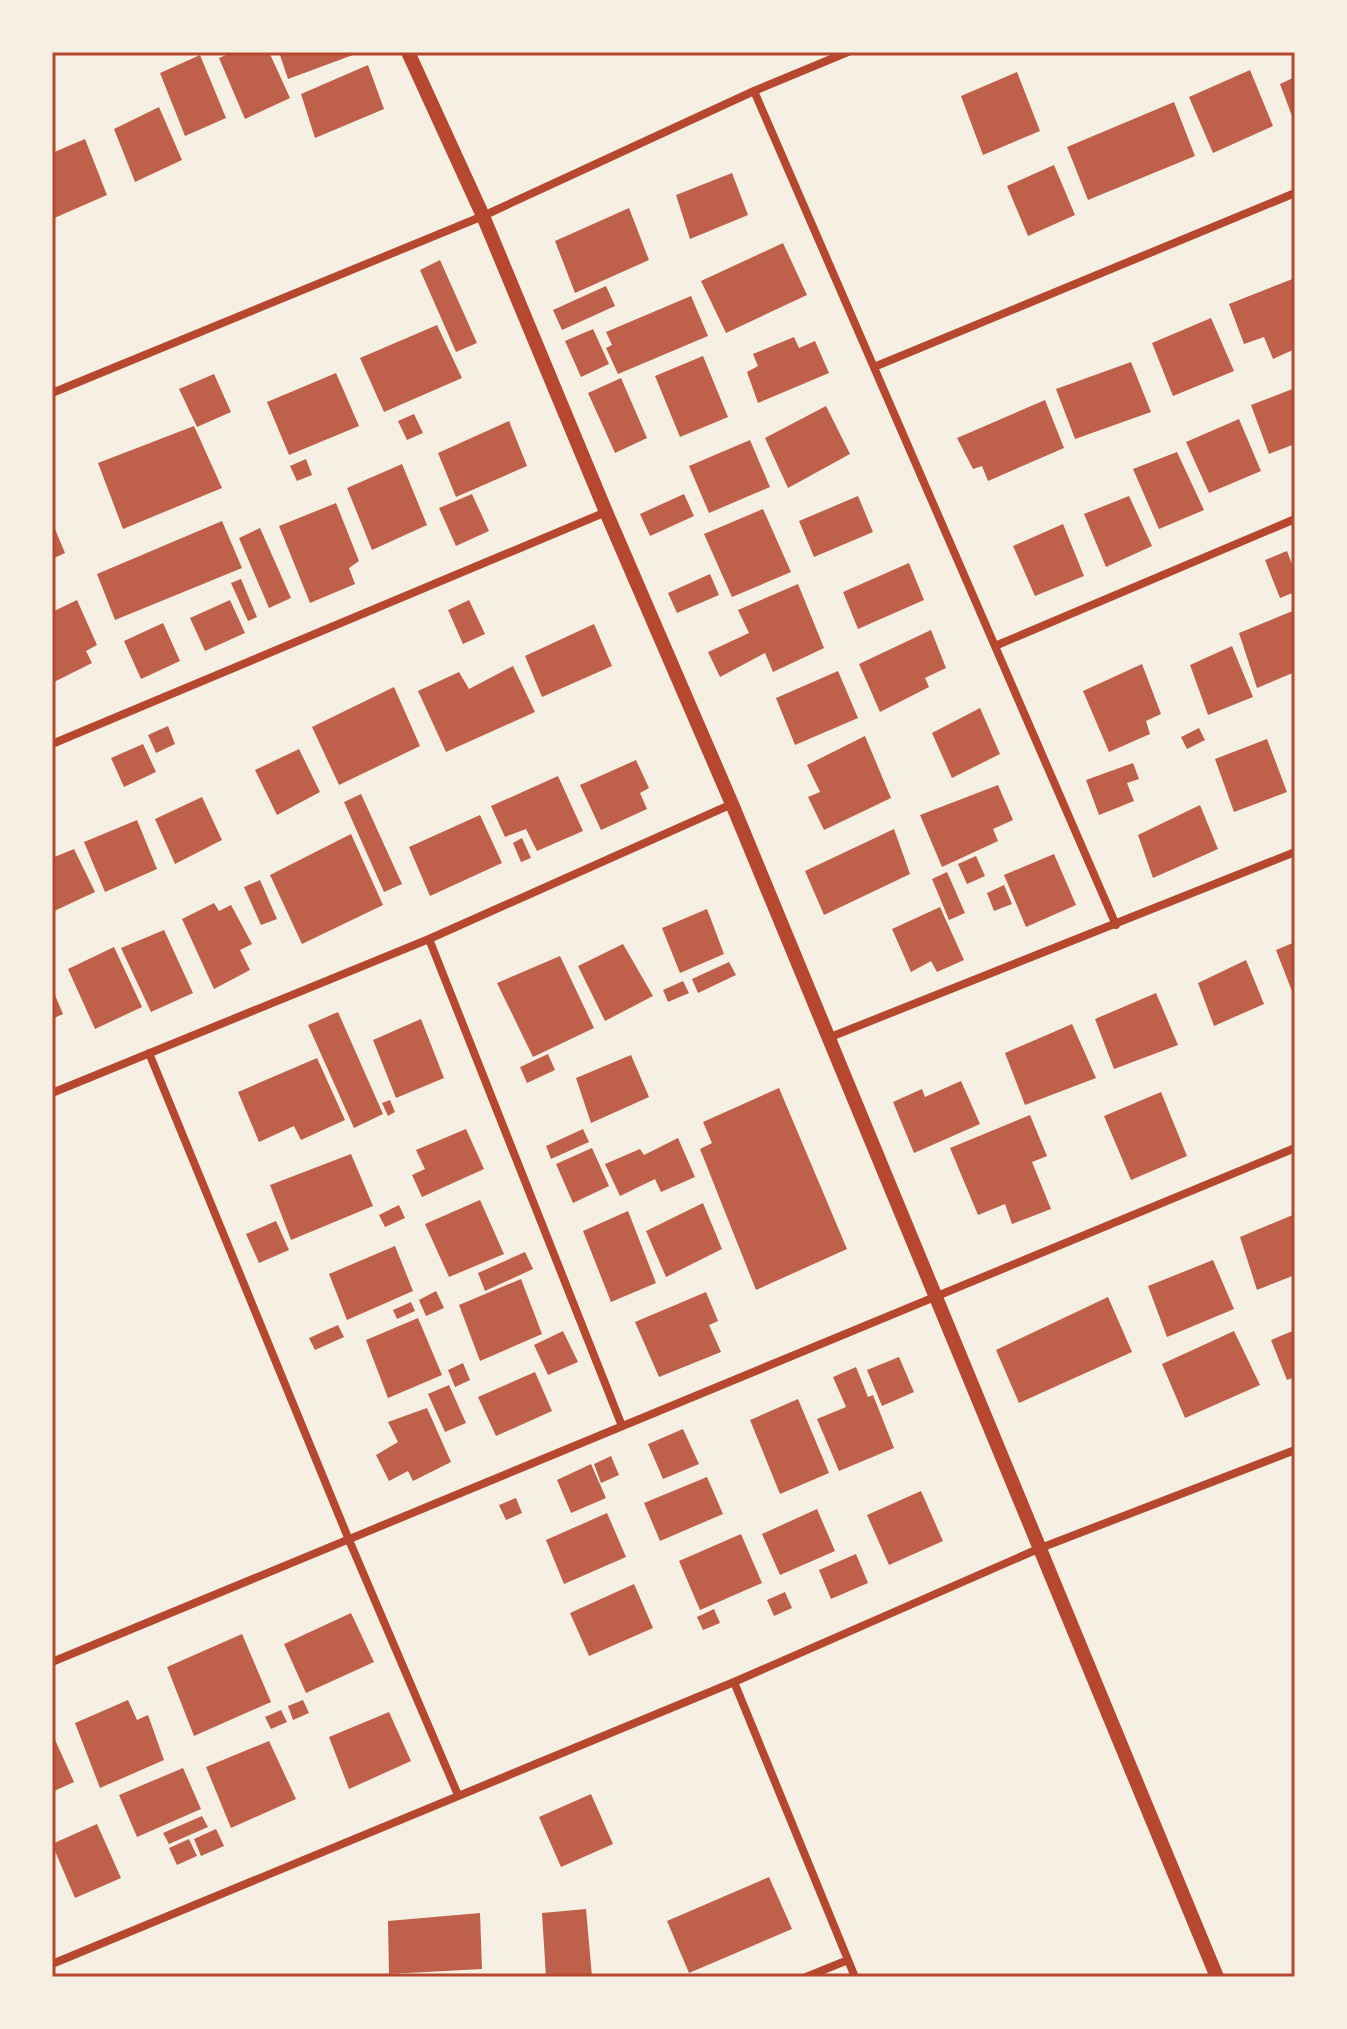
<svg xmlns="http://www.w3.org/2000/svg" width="1347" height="2029" font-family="'DejaVu Sans',sans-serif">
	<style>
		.building { fill: #bf614a }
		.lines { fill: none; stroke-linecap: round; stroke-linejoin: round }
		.minor { stroke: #b5482f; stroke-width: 8 }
		.tertiary { stroke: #b5482f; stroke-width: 14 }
		.neatline { fill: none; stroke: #b5482f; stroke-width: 3 }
	</style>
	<rect width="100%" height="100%" fill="#f6efe4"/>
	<!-- building -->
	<path class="building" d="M233 52H269L290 98 245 119 219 58Z
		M279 52H361L288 79Z
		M200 55 226 118 185 136 160 73Z
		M368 65 384 109 315 138 301 94Z
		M1250 70 1273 126 1213 153 1189 97Z
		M1017 72 1040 131 983 155 961 96Z
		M1295 77V124L1280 84Z
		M1174 102 1195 156 1088 200 1067 147Z
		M159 107 182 160 135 182 114 129Z
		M85 139 107 195 52 219V153Z
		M1054 165 1075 215 1028 236 1007 186Z
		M732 173 748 215 690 239 676 195Z
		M629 208 649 260 575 293 555 241Z
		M783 243 807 295 726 333 701 281Z
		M440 260 477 343 456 352 420 270Z
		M1295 278V349L1273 359 1264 337 1244 344 1229 304Z
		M606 286 615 306 562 330 553 310Z
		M691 296 708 336 618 374 606 348 612 345 606 332Z
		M1211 318 1234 371 1173 396 1152 343Z
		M437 325 462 378 384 412 360 358Z
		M593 329 609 364 581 377 565 341Z
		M794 337 799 348 815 341 829 373 758 403 747 372 758 366 753 354Z
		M703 356 728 417 680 437 655 376Z
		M1131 362 1151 412 1075 439 1056 389Z
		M336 373 359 426 289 455 267 402Z
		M214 374 231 412 197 427 179 389Z
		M621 378 647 438 615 453 588 393Z
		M1295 388V444L1269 454 1251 405Z
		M1045 400 1064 448 988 481 982 466 973 469 957 438Z
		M826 406 850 454 788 488 765 438Z
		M414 414 423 433 407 440 398 421Z
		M1239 419 1261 471 1209 493 1186 442Z
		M509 421 527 466 456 497 438 453Z
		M194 426 222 488 123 529 98 463Z
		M750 440 770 487 709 513 689 466Z
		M1177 452 1204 510 1159 529 1133 469Z
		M306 459 312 475 297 481 290 466Z
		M402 464 427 525 372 550 347 488Z
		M472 494 489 531 456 546 439 508Z
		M684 494 694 516 650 536 640 514Z
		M858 496 873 532 814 557 799 521Z
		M1129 496 1152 546 1106 567 1084 514Z
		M336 503 359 561 349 568 355 584 310 603 279 526Z
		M763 509 791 572 732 597 704 534Z
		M222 521 242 568 115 620 97 574Z
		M52 522 65 553 52 559Z
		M1063 524 1084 576 1035 596 1013 546Z
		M260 528 291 598 269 608 239 538Z
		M1287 551 1295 572V592L1280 598 1265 560Z
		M909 563 924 600 858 629 843 592Z
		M710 574 719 595 677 613 668 593Z
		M241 579 257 617 248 621 231 583Z
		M798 584 824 648 773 672 765 653 720 677 708 652 749 633 738 610Z
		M77 600 97 645 86 651 92 663 54 682 52 612Z
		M230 600 245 633 205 651 190 618Z
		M469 600 485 634 463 644 448 610Z
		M1295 610V672L1257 688 1239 633Z
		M163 623 180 661 141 679 124 641Z
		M594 624 612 666 542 697 525 656Z
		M931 630 946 668 925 678 929 687 880 712 859 664Z
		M1232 646 1253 697 1208 715 1190 665Z
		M1142 664 1161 714 1146 721 1150 734 1109 752 1083 691Z
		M513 666 535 712 446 752 418 691 459 672 469 689Z
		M838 671 858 718 795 745 776 698Z
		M394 687 420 746 339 785 312 727Z
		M980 708 1000 754 952 778 932 733Z
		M168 726 175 744 156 753 148 735Z
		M1199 728 1205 740 1187 749 1181 737Z
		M865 736 891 798 824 830 808 797 820 792 807 765Z
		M1267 739 1287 792 1234 812 1215 759Z
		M143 744 156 772 124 787 111 758Z
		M299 749 320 792 277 815 255 770Z
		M636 760 649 788 640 793 647 809 601 830 580 785Z
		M1133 763 1139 779 1127 783 1134 801 1099 815 1086 780Z
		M558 776 583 831 537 851 526 829 505 837 491 806Z
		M998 785 1013 820 993 829 998 841 942 867 920 815Z
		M361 794 402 884 384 892 344 802Z
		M202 797 222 840 175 864 155 819Z
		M1200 805 1218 849 1153 878 1138 835Z
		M480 815 502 863 430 896 409 847Z
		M137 820 157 869 105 892 84 842Z
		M894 829 910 874 824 915 805 871Z
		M351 834 383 905 302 944 270 875Z
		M522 838 531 858 521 862 513 843Z
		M74 849 95 892 52 912V858Z
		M1054 854 1076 905 1026 927 1004 875Z
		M976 856 985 876 967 884 958 864Z
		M947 872 965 913 949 920 932 879Z
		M260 880 277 919 261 925 244 887Z
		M1004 885 1012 904 994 911 987 893Z
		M214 903 219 911 231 905 252 944 240 950 250 970 214 989 182 919Z
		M940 907 964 960 937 972 931 961 911 972 892 929Z
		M707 909 724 954 680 973 662 928Z
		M164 930 193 993 151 1012 121 948Z
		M1295 942V999L1276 950Z
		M623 944 653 996 605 1021 578 966Z
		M114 947 142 1007 95 1029 68 969Z
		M560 956 594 1028 533 1057 497 983Z
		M1246 960 1264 1004 1214 1026 1198 983Z
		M729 962 736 975 698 993 692 979Z
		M683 981 689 993 668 1002 663 990Z
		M52 988 63 1014 52 1019Z
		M1156 993 1178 1045 1114 1069 1095 1019Z
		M338 1012 383 1114 354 1128 308 1025Z
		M421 1019 444 1078 396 1098 373 1040Z
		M1072 1024 1096 1078 1025 1105 1005 1053Z
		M548 1054 555 1070 527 1083 520 1067Z
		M631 1055 649 1097 591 1123 576 1078Z
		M317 1058 345 1120 301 1140 294 1126 259 1142 238 1092Z
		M961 1081 980 1124 914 1153 893 1102 922 1089 925 1097Z
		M779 1088 847 1249 756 1290 700 1149 712 1143 703 1122Z
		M1161 1092 1187 1156 1131 1180 1104 1116Z
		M390 1100 395 1112 388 1116 382 1103Z
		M1030 1115 1047 1156 1032 1162 1051 1209 1012 1224 1005 1204 978 1215 950 1148Z
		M466 1129 484 1169 422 1197 412 1175 425 1169 416 1150Z
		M583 1129 589 1142 551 1159 546 1146Z
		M678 1138 695 1177 661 1192 655 1179 620 1196 605 1164 640 1149 644 1155Z
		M592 1148 609 1186 573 1203 556 1164Z
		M351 1154 373 1206 291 1240 270 1185Z
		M480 1200 504 1254 449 1277 425 1224Z
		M703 1203 722 1249 666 1277 646 1231Z
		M399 1205 405 1218 385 1227 379 1215Z
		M628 1211 656 1283 611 1302 583 1231Z
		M1295 1214V1275L1257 1290 1240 1237Z
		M276 1221 289 1250 259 1263 246 1234Z
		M395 1246 413 1291 347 1320 329 1274Z
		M525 1252 533 1269 485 1291 478 1273Z
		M1213 1260 1234 1309 1167 1337 1148 1286Z
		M521 1279 542 1334 480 1361 459 1305Z
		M436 1291 444 1308 426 1316 419 1300Z
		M706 1292 718 1321 709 1325 721 1352 659 1377 635 1322Z
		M1108 1297 1132 1352 1019 1403 996 1350Z
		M411 1302 415 1311 397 1319 393 1310Z
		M418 1318 442 1375 388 1398 366 1340Z
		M338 1325 344 1337 315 1350 309 1338Z
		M1295 1330V1377L1287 1380 1271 1340Z
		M563 1331 578 1362 548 1375 534 1345Z
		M1234 1331 1260 1385 1185 1418 1162 1364Z
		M899 1357 914 1392 882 1406 867 1370Z
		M463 1363 470 1380 455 1387 448 1370Z
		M856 1367 868 1397 873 1395 894 1448 839 1471 817 1419 846 1407 833 1377Z
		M535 1372 552 1411 496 1436 478 1397Z
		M449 1385 466 1423 445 1432 428 1394Z
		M798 1399 829 1473 780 1494 750 1420Z
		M427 1408 451 1462 413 1481 408 1471 389 1481 376 1455 398 1442 388 1422Z
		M683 1429 699 1464 663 1479 648 1444Z
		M611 1456 619 1475 601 1483 594 1464Z
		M591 1464 606 1498 571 1513 557 1480Z
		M707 1477 723 1514 660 1541 644 1503Z
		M921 1491 943 1541 889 1565 867 1515Z
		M516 1498 522 1513 506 1520 499 1505Z
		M817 1509 835 1551 780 1575 762 1534Z
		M607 1513 626 1557 564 1584 546 1540Z
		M741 1534 762 1583 700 1610 679 1561Z
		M856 1554 868 1583 831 1599 819 1570Z
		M634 1584 653 1628 589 1656 570 1613Z
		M785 1592 792 1608 774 1616 767 1600Z
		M714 1609 720 1623 703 1630 697 1617Z
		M351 1613 374 1662 306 1693 284 1644Z
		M242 1634 271 1702 194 1736 167 1667Z
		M128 1700 137 1720 148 1715 164 1760 100 1788 75 1723Z
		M303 1700 309 1713 293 1720 288 1706Z
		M281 1710 287 1722 271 1729 265 1717Z
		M389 1712 411 1761 349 1789 329 1737Z
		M52 1733 74 1782 52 1792Z
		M269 1741 296 1799 231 1828 206 1767Z
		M183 1768 201 1809 137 1837 119 1795Z
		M591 1794 613 1844 561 1867 539 1817Z
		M202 1816 208 1827 169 1844 163 1833Z
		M97 1824 121 1878 75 1898 52 1844Z
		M216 1829 224 1846 201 1856 194 1839Z
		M189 1839 197 1856 177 1865 169 1848Z
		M769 1877 792 1929 689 1973 667 1921Z
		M586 1909 592 1977H546L542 1913Z
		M480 1913 482 1969 389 1974 388 1921Z"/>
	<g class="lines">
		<!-- minor -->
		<path class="minor" d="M754 91 1116 925
			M874 367 1295 193
			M52 393 483 216 754 91 848 52
			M995 646 1295 519
			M52 744 606 512
			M429 939 622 1426
			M828 1038 1295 852
			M149 1053 349 1540 458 1795
			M52 1093 429 939 732 804
			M52 1662 1295 1148
			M734 1682 855 1977
			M52 1964 734 1682 1038 1549 1295 1450
			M806 1977 848 1960"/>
		<!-- tertiary -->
		<path class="tertiary" d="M408 52 483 216 606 512 732 804 1217 1977"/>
	</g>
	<!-- border -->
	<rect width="1347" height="2029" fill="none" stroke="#f6efe4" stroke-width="108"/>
	<rect x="54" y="54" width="1239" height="1921" class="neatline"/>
</svg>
